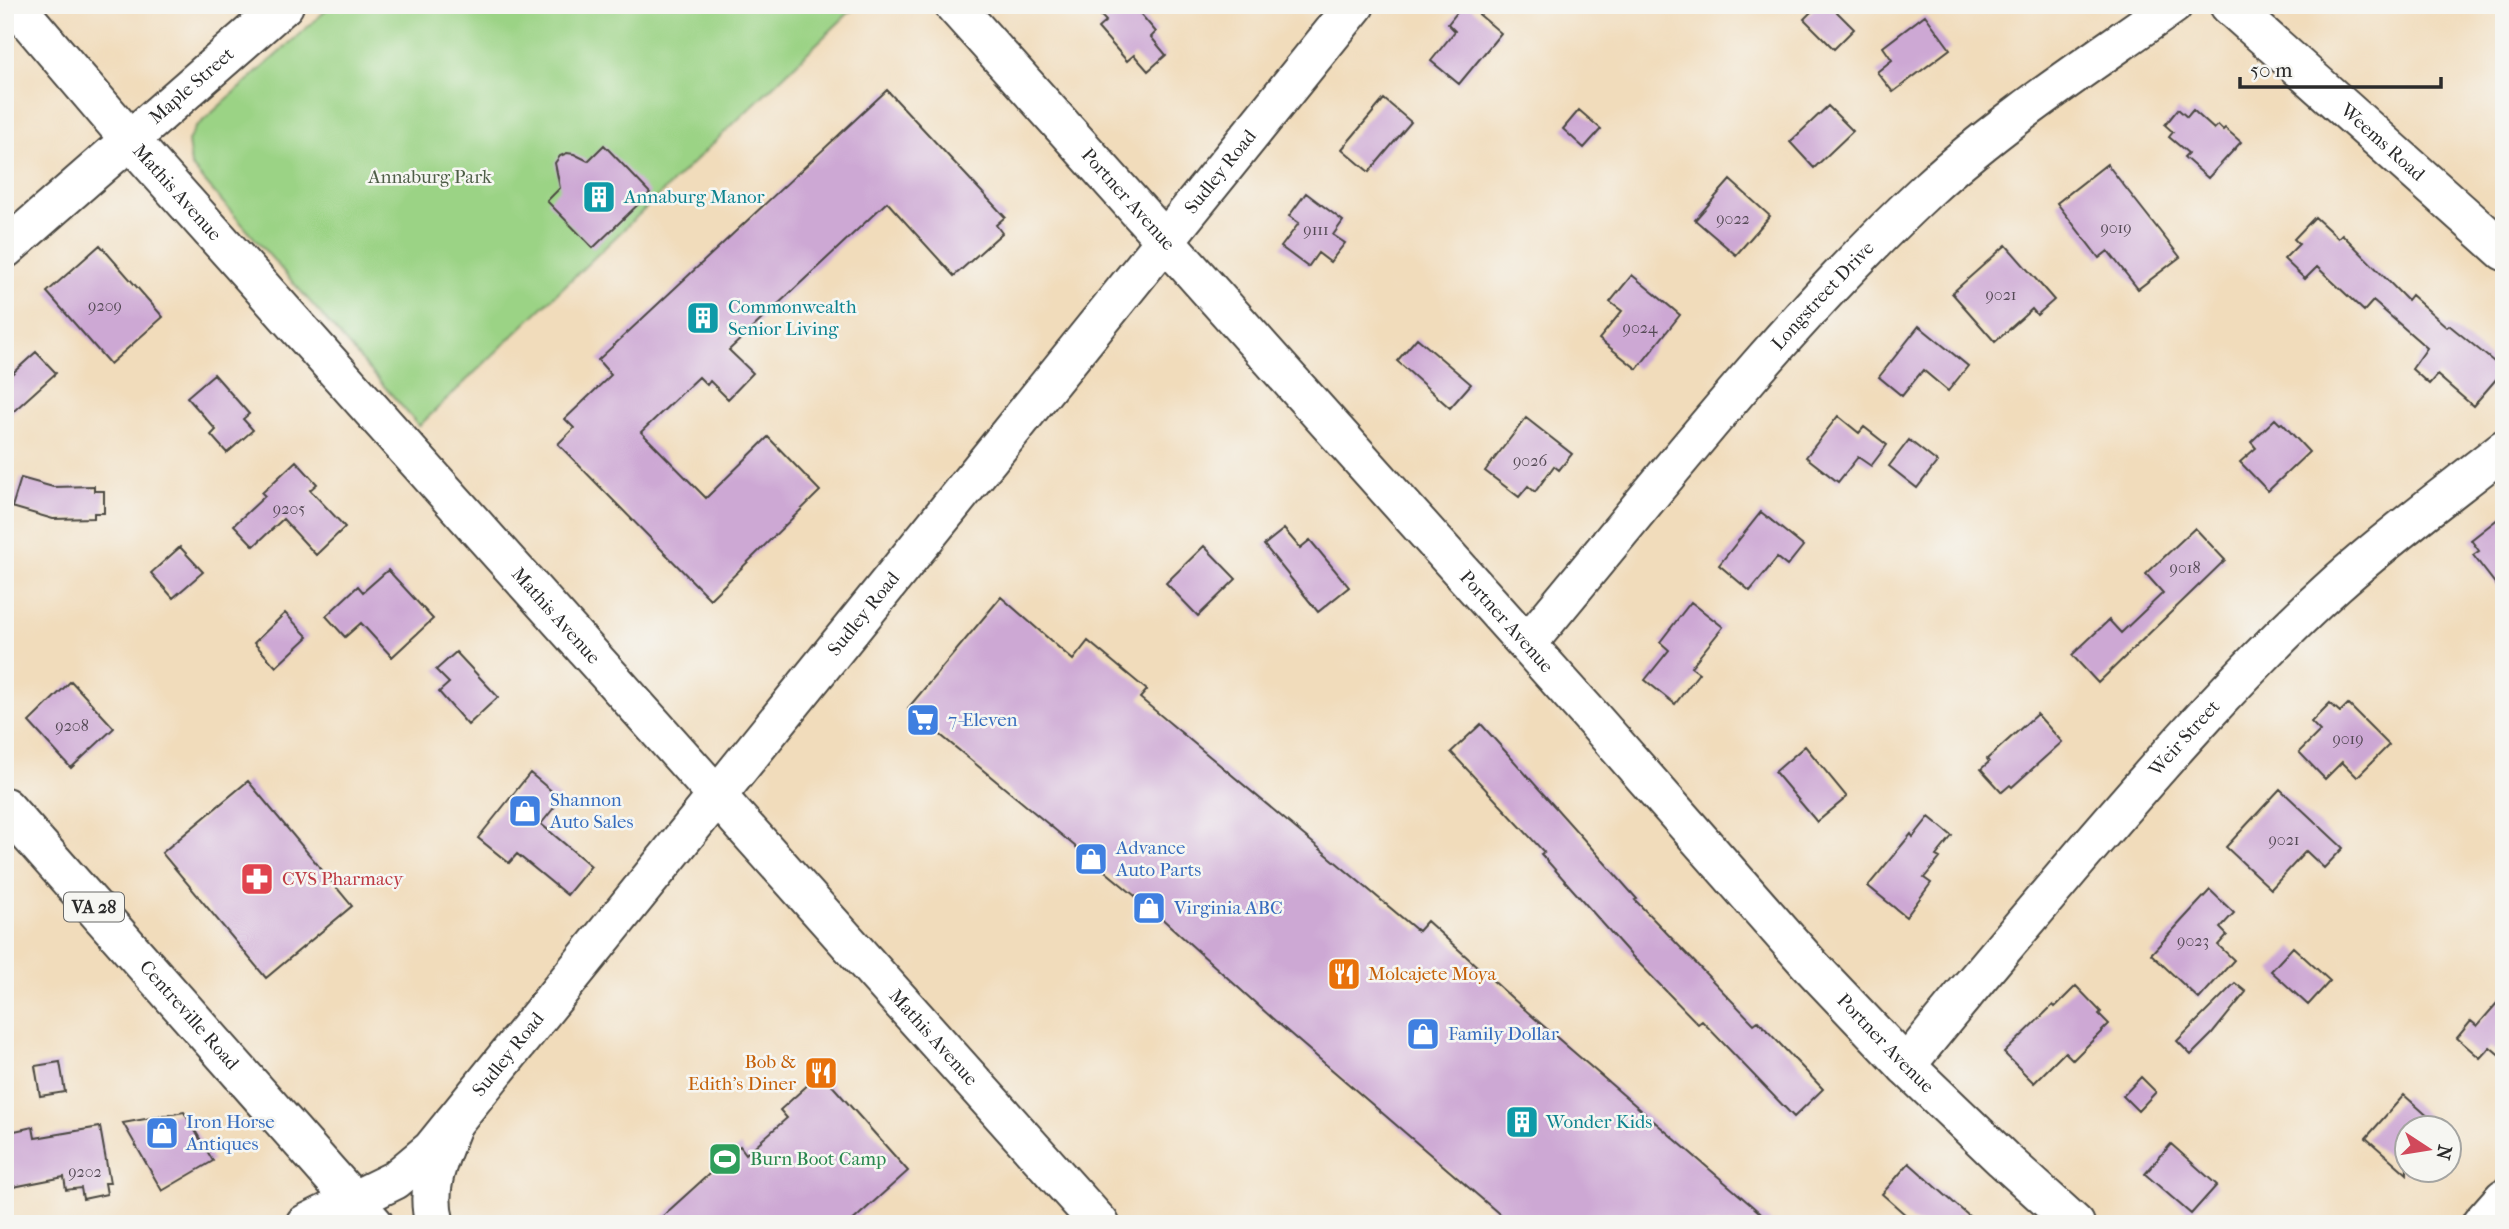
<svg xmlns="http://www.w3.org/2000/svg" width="2509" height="1229" font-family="'IM FELL French Canon',serif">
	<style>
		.green { fill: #9bd385; stroke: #637f58; stroke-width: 2 }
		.building { fill: #cda8d4 }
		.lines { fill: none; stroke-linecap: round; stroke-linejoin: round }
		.minor-casing { stroke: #494641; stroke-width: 42 }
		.major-casing { stroke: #494641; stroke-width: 42 }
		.highway-casing { stroke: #494641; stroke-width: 42 }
		.minor { stroke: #fff; stroke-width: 38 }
		.major { stroke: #fff; stroke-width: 38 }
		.highway { stroke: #fff; stroke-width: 38 }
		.labels { text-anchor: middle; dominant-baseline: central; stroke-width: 5; stroke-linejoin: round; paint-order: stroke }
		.number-label { font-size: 16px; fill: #544a55 }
		.shield { fill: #f6f6f2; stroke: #686867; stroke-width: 2 }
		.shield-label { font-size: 18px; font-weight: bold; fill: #2b2b2b }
		.street-label { font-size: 19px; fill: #2b2b2b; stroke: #f6f6f2 }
		.park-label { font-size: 19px; fill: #4d5d46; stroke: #f6f6f2 }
		.culture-label { font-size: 19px; fill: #0d838f; stroke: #f6f6f2; text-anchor: start }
		.shop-label { font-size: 19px; fill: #366cbe; stroke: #f6f6f2; text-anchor: start }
		.health-label { font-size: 19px; fill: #be3a42; stroke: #f6f6f2; text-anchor: start }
		.food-label { font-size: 19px; fill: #c56008; stroke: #f6f6f2; text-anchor: start }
		.leisure-label { font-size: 19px; fill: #27864d; stroke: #f6f6f2; text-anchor: start }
	</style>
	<rect width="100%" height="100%" fill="#f6f6f2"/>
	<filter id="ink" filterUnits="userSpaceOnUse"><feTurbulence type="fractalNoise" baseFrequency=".0143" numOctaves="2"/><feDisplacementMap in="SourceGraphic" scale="14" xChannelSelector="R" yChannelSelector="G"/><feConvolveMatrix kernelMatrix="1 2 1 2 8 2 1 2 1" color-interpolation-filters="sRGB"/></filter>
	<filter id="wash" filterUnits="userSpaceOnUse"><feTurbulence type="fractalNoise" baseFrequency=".00686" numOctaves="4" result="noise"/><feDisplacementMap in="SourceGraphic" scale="28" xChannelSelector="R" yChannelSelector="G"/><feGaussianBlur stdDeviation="1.57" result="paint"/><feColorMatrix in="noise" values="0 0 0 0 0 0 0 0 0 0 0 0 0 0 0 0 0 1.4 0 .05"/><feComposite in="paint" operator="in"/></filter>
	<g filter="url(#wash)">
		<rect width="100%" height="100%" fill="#f1dcbb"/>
		<!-- green -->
		<path class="green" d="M332 5H857L419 426 191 166 188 141 195 128Z"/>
		<g id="blocks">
			<!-- building -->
			<path class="building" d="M1091 5H1133L1156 32 1151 37 1166 55 1148 71 1134 55 1127 61 1098 28 1106 21Z
				M1463 5H1468L1501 33 1459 84 1431 61 1455 31 1448 24Z
				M1818 5H1830L1854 29 1834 49 1804 19Z
				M1925 15 1950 49 1893 92 1877 72 1892 60 1883 47Z
				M887 90 1005 217 996 225 1002 233 954 276 887 202 729 350 753 373 728 399 710 381 707 385 699 377 641 432 706 498 768 437 820 491 710 599 558 444 574 428 565 419 611 375 598 360Z
				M1384 99 1411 122 1369 172 1342 149Z
				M1828 106 1853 131 1814 168 1790 142Z
				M2178 109 2187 117 2193 110 2214 129 2218 125 2223 130 2225 128 2241 142 2208 178 2184 157 2188 153 2169 137 2173 132 2165 125Z
				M1579 110 1601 129 1584 148 1563 129Z
				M604 145 650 193 593 248 547 201 560 188 555 163 560 156 567 153 574 154 588 161Z
				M2107 164 2180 257 2138 289 2108 251 2099 258 2057 203Z
				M1730 180 1770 216 1736 255 1695 220Z
				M1306 193 1343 221 1333 235 1345 243 1330 262 1318 253 1308 267 1281 247 1299 223 1289 216Z
				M2315 217 2338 238 2342 234 2407 300 2411 295 2447 327 2449 325 2504 370 2473 406 2437 375 2429 384 2412 369 2427 348 2373 301 2364 311 2317 267 2305 279 2284 259 2299 244 2294 239Z
				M100 245 163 317 110 364 47 292Z
				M2006 245 2054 300 2037 315 2032 309 1995 342 1952 293Z
				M1632 275 1680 315 1637 369 1599 339 1622 311 1610 302Z
				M1919 326 1968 366 1948 391 1923 370 1902 396 1879 377Z
				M1417 338 1471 384 1450 408 1397 361Z
				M36 352 56 373 5 419V380Z
				M214 374 249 414 243 419 253 430 227 453 211 435 216 430 187 397Z
				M1838 416 1859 433 1864 427 1887 445 1871 466 1858 457 1838 482 1806 457Z
				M1526 418 1572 454 1559 470 1554 466 1535 492 1528 486 1519 497 1485 471Z
				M2275 419 2280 424 2282 423 2309 452 2268 491 2240 462 2256 448 2251 442Z
				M1909 440 1937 462 1917 488 1889 466Z
				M296 461 317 484 310 490 345 527 316 555 283 519 254 546 234 525 265 496 262 493Z
				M21 478 53 487 94 486V491H104V513H94V518L53 519 12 507Z
				M1761 512 1803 546 1787 566 1777 558 1750 591 1719 565Z
				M2504 514V595L2473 555 2479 551 2471 540Z
				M2195 528 2225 560 2098 683 2072 655 2109 620 2121 633 2163 593 2146 574Z
				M1284 529 1300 548 1310 540 1349 587 1318 612 1264 545Z
				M1204 546 1236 579 1198 616 1166 583Z
				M180 547 203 572 173 598 151 573Z
				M388 570 433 619 392 657 361 623 345 637 326 616 358 586 363 592Z
				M1001 597 1073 660 1088 641 1147 690 1140 698 1418 931 1427 921 1532 1016 1773 1224H1511L1272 1018 1158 915 908 708Z
				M1691 602 1723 627 1691 667 1699 673 1675 704 1645 680 1669 650 1660 642Z
				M285 613 308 637 276 667 254 643Z
				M456 652 498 697 468 725 439 692 449 683 436 670Z
				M71 681 114 728 71 768 29 722Z
				M2330 703 2340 712 2348 704 2389 745 2357 777 2342 762 2325 779 2299 752 2320 731 2311 722Z
				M2037 714 2062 742 2012 787 2010 785 2002 792 1981 769 1989 762 1987 759Z
				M1481 724 1637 899 1635 900 1754 1024 1758 1021 1823 1089 1794 1117 1702 1021 1698 1024 1630 954 1541 854 1544 852 1451 752Z
				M1805 746 1847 797 1817 822 1775 772Z
				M530 773 561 799 541 824 591 866 567 895 517 854 509 863 478 838Z
				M248 781 352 906 266 978 162 853Z
				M2280 789 2343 848 2324 868 2306 851 2271 889 2226 847Z
				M1929 817 1952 836 1936 856 1940 858 1924 878 1931 883 1906 917 1868 886 1911 834 1913 837Z
				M2210 890 2234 913 2220 928 2227 935 2218 945 2234 960 2199 999 2151 954Z
				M2293 947 2330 981 2308 1005 2271 971Z
				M2235 983 2246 992 2212 1034 2191 1055 2177 1041Z
				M2076 986 2101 1012 2099 1014 2109 1024 2073 1060 2065 1052 2034 1083 2004 1053 2053 1005 2055 1007Z
				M2504 995V1059L2490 1047 2480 1058 2457 1038 2471 1021 2477 1026Z
				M60 1062 65 1092 40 1096 35 1066Z
				M821 1073 908 1171 849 1224H654L740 1146 746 1154 787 1118 780 1110Z
				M2141 1077 2156 1092 2138 1111 2123 1096Z
				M2404 1095 2441 1128H2407V1174L2366 1138Z
				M184 1112 213 1161 162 1191 123 1123Z
				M33 1127 35 1138 100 1127 110 1183H105L107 1194 83 1199 81 1188 66 1190 64 1177 13 1187 5 1148V1133Z
				M2171 1144 2217 1185 2191 1214 2145 1174Z
				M1909 1163 1953 1202 1978 1224H1916L1882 1194Z"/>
		</g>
	</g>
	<g filter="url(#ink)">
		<use href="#blocks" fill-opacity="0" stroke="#494641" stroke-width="2"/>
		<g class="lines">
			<defs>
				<g id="minor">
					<path id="s1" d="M15 5 130 140 1100 1224"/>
					<path id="s2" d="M954 5 1589 714 1811 966 1906 1066 2003 1159 2075 1224"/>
					<path id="s3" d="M2229 5 2504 251"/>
					<path id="s4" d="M5 249 284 5"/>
					<path id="s5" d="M1527 644C1656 490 1780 327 1928 189 2003 120 2090 64 2173 5"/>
					<path id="s6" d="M1906 1066C1963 994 2023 925 2082 855 2163 761 2243 668 2335 585 2388 537 2447 494 2504 449"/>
					<path d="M2481 1224 2504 1198"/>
				</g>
				<g id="major">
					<path id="s7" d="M305 1224 395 1180 432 1149 1355 5"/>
				</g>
				<g id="highway">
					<path id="s8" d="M5 807 374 1224"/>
					<path d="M435 1224C424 1187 440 1157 453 1123"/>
				</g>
			</defs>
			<!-- minor casing -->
			<use href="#minor" class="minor-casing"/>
			<!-- major casing -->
			<use href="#major" class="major-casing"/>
			<!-- highway casing -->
			<use href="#highway" class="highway-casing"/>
			<!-- minor -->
			<use href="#minor" class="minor"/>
			<!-- major -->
			<use href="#major" class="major"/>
			<!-- highway -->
			<use href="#highway" class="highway"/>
		</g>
	</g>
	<!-- icons -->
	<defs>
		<symbol id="building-square" viewBox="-11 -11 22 22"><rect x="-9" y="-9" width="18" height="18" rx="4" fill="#0f9aa8" stroke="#f6f6f2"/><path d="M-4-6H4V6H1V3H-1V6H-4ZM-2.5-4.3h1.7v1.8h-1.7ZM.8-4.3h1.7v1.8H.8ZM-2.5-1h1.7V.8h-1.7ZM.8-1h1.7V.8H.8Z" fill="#fff"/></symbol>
		<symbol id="supermarket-square" viewBox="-11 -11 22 22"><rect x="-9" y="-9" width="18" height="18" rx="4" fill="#3f7fe0" stroke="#f6f6f2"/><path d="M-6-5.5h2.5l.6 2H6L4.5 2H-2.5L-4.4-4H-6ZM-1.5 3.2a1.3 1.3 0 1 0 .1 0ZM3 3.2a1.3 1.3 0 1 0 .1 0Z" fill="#fff"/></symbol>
		<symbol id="shop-square" viewBox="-11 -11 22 22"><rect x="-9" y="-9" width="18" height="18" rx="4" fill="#3f7fe0" stroke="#f6f6f2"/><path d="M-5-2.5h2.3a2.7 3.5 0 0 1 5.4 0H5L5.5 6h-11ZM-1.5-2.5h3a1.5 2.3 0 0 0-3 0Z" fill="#fff"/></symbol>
		<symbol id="pharmacy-square" viewBox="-11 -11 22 22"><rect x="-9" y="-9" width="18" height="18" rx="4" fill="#e0444e" stroke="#f6f6f2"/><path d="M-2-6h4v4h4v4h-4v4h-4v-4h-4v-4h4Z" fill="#fff"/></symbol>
		<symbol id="restaurant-square" viewBox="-11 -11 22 22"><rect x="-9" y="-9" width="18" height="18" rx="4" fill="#e8710a" stroke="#f6f6f2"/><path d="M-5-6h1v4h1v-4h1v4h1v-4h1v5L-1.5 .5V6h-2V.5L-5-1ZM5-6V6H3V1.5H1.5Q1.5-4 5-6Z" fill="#fff"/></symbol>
		<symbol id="stadium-square" viewBox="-11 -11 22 22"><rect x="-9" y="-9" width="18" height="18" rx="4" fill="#2e9e5b" stroke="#f6f6f2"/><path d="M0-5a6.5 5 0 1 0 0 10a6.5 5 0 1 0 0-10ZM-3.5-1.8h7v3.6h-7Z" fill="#fff"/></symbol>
	</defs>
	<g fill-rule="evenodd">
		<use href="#building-square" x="580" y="178" width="38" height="38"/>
		<use href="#building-square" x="684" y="299" width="38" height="38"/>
		<use href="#supermarket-square" x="904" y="701" width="38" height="38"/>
		<use href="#shop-square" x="506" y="792" width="38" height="38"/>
		<use href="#shop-square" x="1072" y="840" width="38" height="38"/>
		<use href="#pharmacy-square" x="238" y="860" width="38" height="38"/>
		<use href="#shop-square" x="1130" y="889" width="38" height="38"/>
		<use href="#restaurant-square" x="1325" y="955" width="38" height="38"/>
		<use href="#shop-square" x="1404" y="1015" width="38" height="38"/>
		<use href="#restaurant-square" x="802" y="1054" width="38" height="38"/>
		<use href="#building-square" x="1503" y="1103" width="38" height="38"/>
		<use href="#shop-square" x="143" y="1114" width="38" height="38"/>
		<use href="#stadium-square" x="706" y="1140" width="38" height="38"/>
	</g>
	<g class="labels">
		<!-- number labels -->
		<g class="number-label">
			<text x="1733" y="218">9022</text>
			<text x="2116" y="227">9019</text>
			<text x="1316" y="229">9111</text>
			<text x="2001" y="294">9021</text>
			<text x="105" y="305">9209</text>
			<text x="1640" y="327">9024</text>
			<text x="1530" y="460">9026</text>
			<text x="289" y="508">9205</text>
			<text x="2185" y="567">9018</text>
			<text x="72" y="725">9208</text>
			<text x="2348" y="738">9019</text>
			<text x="2284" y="839">9021</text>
			<text x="2193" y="940">9023</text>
			<text x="85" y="1171">9202</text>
		</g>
		<!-- shield labels -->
		<rect class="shield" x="64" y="892.5" width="60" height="29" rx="5"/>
		<g class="shield-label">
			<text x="94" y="907">VA 28</text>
		</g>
		<!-- street labels -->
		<g class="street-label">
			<text stroke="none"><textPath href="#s4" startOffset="248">Maple Street</textPath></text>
			<text stroke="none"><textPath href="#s3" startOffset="206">Weems Road</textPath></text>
			<text stroke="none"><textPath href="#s7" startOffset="1404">Sudley Road</textPath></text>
			<text stroke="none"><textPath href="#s1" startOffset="248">Mathis Avenue</textPath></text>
			<text stroke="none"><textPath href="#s2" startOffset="261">Portner Avenue</textPath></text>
			<text stroke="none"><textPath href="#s5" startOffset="457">Longstreet Drive</textPath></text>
			<text stroke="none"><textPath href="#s7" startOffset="836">Sudley Road</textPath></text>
			<text stroke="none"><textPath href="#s1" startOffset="816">Mathis Avenue</textPath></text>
			<text stroke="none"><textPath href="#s2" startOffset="828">Portner Avenue</textPath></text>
			<text stroke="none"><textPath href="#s6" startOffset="430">Weir Street</textPath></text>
			<text stroke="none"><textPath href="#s8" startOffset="278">Centreville Road</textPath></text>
			<text stroke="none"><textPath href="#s1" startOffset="1382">Mathis Avenue</textPath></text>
			<text stroke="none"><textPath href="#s2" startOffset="1395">Portner Avenue</textPath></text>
			<text stroke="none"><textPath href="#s7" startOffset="270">Sudley Road</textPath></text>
		</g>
		<!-- park labels -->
		<g class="park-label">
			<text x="430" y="177">Annaburg Park</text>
		</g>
		<!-- culture labels -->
		<g class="culture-label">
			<text x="624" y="197">Annaburg Manor</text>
			<text x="728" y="307">Commonwealth<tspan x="728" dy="22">Senior Living</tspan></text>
			<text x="1546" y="1122">Wonder Kids</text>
		</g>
		<!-- shop labels -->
		<g class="shop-label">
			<text x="948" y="720">7-Eleven</text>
			<text x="550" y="800">Shannon<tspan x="550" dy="22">Auto Sales</tspan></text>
			<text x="1116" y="848">Advance<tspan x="1116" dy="22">Auto Parts</tspan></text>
			<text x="1174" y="908">Virginia ABC</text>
			<text x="1448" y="1034">Family Dollar</text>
			<text x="186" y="1122">Iron Horse<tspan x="186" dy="22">Antiques</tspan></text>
		</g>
		<!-- health labels -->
		<g class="health-label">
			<text x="282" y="879">CVS Pharmacy</text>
		</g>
		<!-- food labels -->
		<g class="food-label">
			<text x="1368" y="974">Molcajete Moya</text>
			<text x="796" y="1062" text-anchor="end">Bob &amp;<tspan x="796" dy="22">Edith's Diner</tspan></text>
		</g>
		<!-- leisure labels -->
		<g class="leisure-label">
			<text x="750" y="1159">Burn Boot Camp</text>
		</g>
	</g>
	<!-- margin -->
	<rect width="2509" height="1229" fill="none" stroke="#f6f6f2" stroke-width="28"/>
	<!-- north arrow -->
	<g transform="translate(2428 1149) rotate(102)"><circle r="33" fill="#f6f6f2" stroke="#a5a5a2" stroke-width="2"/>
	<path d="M0-5L12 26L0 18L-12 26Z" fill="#d1495b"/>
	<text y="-10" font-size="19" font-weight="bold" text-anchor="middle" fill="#2b2b2b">N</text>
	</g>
	<!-- scale -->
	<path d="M2240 77v10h201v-10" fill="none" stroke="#2b2b2b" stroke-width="3.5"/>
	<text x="2250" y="77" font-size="21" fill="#2b2b2b" stroke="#f6f6f2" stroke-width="5" paint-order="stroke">50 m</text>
</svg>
